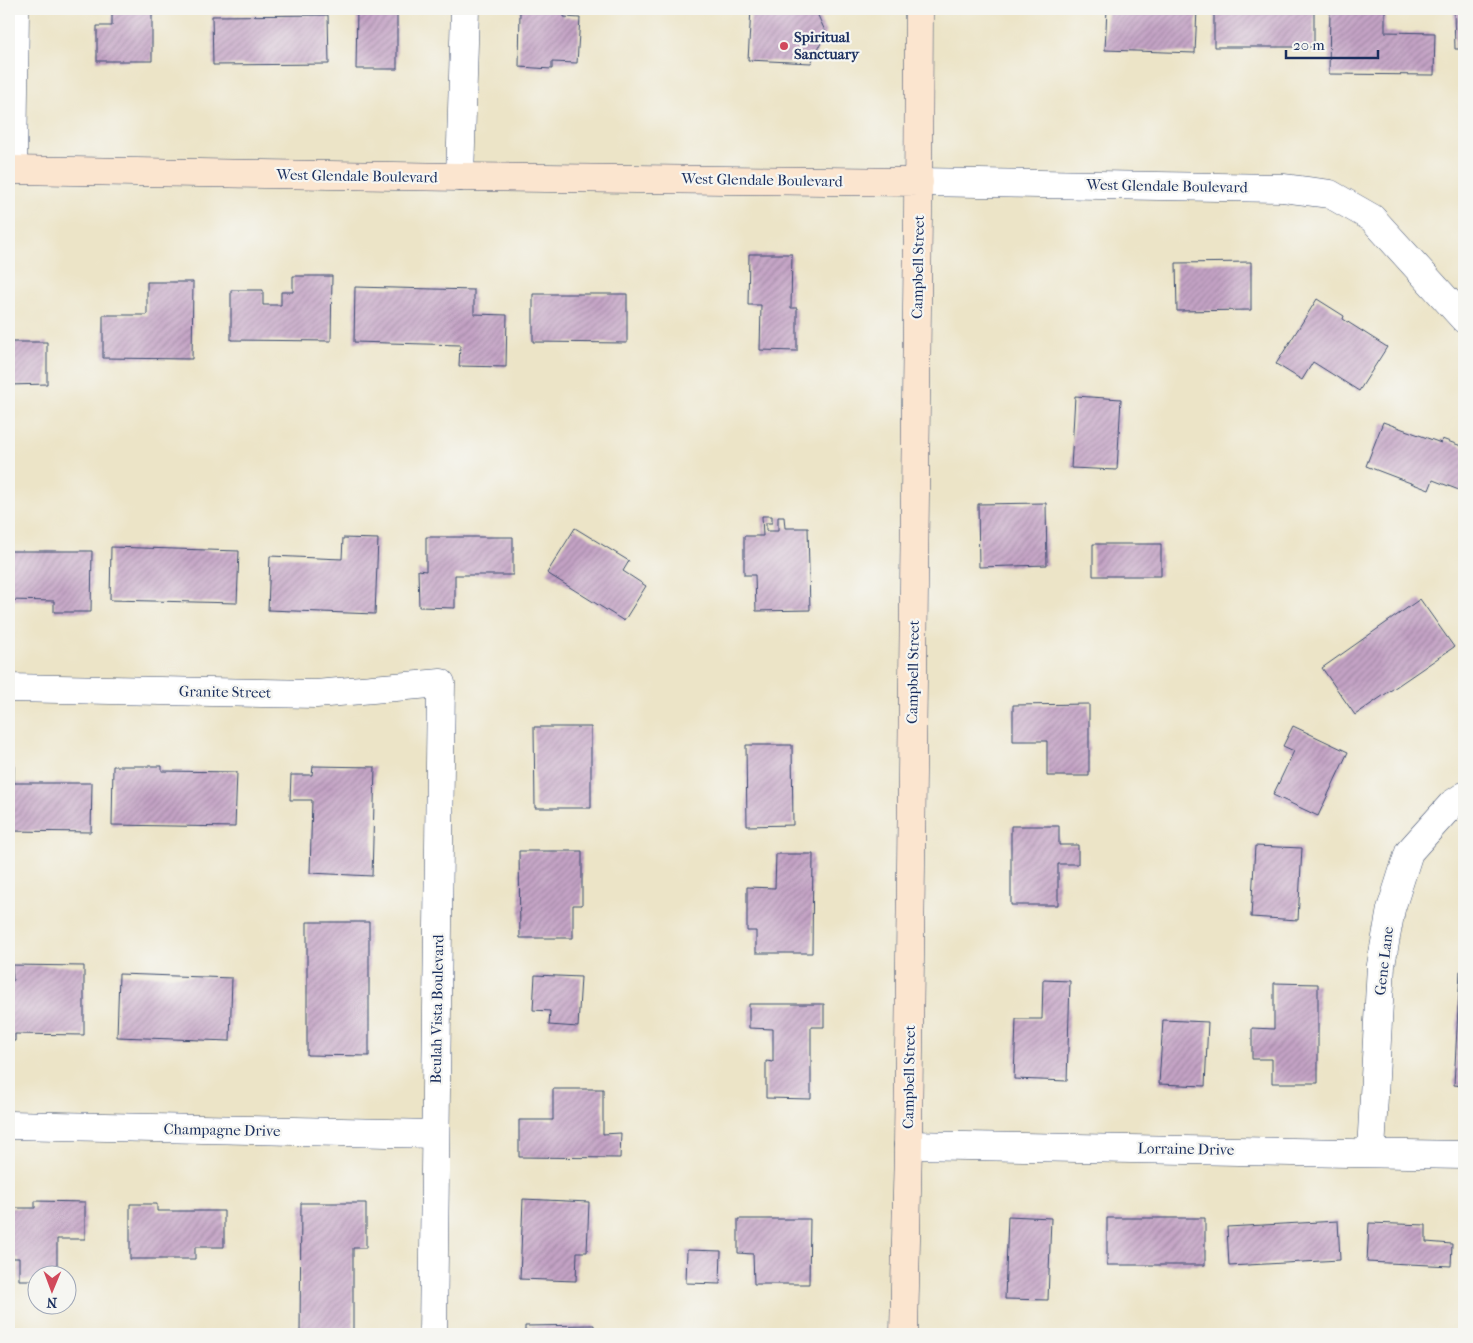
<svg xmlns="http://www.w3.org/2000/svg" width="1473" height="1343" font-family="'IM FELL French Canon',serif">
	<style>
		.building { fill: url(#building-hatch) }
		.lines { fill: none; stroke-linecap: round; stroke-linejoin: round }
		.street-casing { stroke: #3a4a6e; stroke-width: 29 }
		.secondary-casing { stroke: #3a4a6e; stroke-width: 29 }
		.street { stroke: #fff; stroke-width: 28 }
		.secondary { stroke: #fbe5cf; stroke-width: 28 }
		.poi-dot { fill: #d1495b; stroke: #f6f6f2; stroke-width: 2 }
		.labels { text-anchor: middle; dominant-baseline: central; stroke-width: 4.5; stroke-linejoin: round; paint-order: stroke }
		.poi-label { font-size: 15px; font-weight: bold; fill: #1b2f5e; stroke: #f6f6f2; text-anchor: start }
		.street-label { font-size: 15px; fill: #1b2f5e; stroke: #f6f6f2 }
	</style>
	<defs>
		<pattern id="building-hatch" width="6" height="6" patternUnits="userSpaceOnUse" patternTransform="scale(1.25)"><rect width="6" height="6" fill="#c4a3c5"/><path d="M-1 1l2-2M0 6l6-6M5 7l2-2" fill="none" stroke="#9e85a3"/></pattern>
	</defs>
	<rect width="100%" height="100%" fill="#f6f6f2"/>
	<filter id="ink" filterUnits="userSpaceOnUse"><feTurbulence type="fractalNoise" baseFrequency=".02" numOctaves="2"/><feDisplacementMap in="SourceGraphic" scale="10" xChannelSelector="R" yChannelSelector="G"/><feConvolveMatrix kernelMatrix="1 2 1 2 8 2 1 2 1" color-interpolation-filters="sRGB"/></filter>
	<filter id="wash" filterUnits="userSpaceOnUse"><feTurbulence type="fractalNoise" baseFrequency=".0096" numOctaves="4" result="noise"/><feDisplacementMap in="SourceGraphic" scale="20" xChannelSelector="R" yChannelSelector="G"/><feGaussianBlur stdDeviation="1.12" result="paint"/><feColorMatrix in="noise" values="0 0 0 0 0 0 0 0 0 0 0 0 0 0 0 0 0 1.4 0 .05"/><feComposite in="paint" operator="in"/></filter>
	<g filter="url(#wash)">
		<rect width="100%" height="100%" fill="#ece4c7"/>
		<g id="blocks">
			<!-- building -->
			<path class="building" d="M112 9H152V61H97V26H112Z
				M357 9H397V69H356Z
				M520 9H564V17L580 18 577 63 552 62V69L519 67Z
				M751 9H815L826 33 811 63 748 60Z
				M1107 9H1197L1195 53 1105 50Z
				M1214 9H1314V47H1214Z
				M1330 9H1385V32L1435 33 1434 75 1329 74Z
				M1454 12H1464V49H1455Z
				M328 15 329 64 213 65 212 16Z
				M749 254H792L791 308H797V351L760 350 761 305H748Z
				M1251 262V310L1177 311 1176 263Z
				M293 276H332L331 341 231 340V290H263V305H281V292H293Z
				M147 282H193L192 359 103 358V315H147Z
				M355 287 474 290V314L507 315 506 367 459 366 460 345 354 342Z
				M533 294H627V343L533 342Z
				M1317 299 1344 316 1343 319 1387 347 1359 391 1313 362 1302 380 1276 364Z
				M9 342H47V384L9 385Z
				M1075 396 1121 399 1117 470 1071 468Z
				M1383 422 1441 443 1442 439 1464 447V492L1433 480 1429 490 1366 466Z
				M1046 503 1047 565 979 567 978 504Z
				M762 516H772V523H766V531H778V517H784L785 528H808L810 610 756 611 755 575H744V536H763Z
				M575 528 629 561 623 571 646 586 624 621 547 573Z
				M426 537H513V575H455V608L419 607 418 570 426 571Z
				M343 538 378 539 375 614 268 610 270 556 342 559Z
				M1093 544H1161V576H1093Z
				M111 547 239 551 237 603 110 600Z
				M9 551H92L91 612H54V601L9 600Z
				M1420 599 1454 647 1355 715 1322 668Z
				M1089 704V776H1047V741H1013V705Z
				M1293 726 1348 752 1318 816 1273 795 1294 751 1283 746Z
				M534 727H591V808H535Z
				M746 745H792L793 825 747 826Z
				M9 766H14V783H92L91 832 9 831Z
				M113 766H162V771L237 772 235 827 112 825Z
				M313 766 375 767 372 876 310 873 312 800H290L291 775H312Z
				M1011 826H1059V845H1078V864H1058V905H1011Z
				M1255 846 1302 848 1298 920 1251 917Z
				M519 851H582V905H573V938H520Z
				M776 854H813L812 953H756V931H747V887L775 888Z
				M307 922H369V1056L307 1055Z
				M12 965 84 966V1035L15 1034V1041H9V981H13Z
				M1460 971H1464V1086L1454 1085Z
				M119 974 232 978 230 1041 117 1037Z
				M535 975 581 977 578 1027 549 1025 550 1011 533 1010Z
				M1043 980 1070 981 1067 1081 1014 1079 1016 1019H1042Z
				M1274 983 1318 984V1083H1272V1059H1252V1028L1274 1029Z
				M749 1004H824V1027H811V1099L766 1098V1061L773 1062V1029L749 1028Z
				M1163 1020 1208 1022 1205 1086 1159 1084Z
				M553 1089H603V1134L621 1133 620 1158 519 1157V1120H553Z
				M523 1199 589 1202 587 1252H577L576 1281 520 1279Z
				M35 1201 85 1202V1239H57V1276H38V1280H19V1258H9V1208H35Z
				M301 1203H366V1248H353V1334H300Z
				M130 1204H157V1211H224V1247H195V1259H130Z
				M1008 1216 1051 1218 1048 1300 1005 1299Z
				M1107 1218H1205V1265H1107Z
				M738 1219H810L809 1284H754L753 1254 738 1253Z
				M1338 1221 1340 1260 1229 1266 1227 1227Z
				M1369 1223 1426 1225V1242L1452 1244 1451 1266 1367 1262Z
				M687 1250 721 1251 720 1284 686 1283Z
				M594 1325V1334H525V1326Z"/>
		</g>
	</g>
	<g filter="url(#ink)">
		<use href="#blocks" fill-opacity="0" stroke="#3a4a6e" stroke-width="1"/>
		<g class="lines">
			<defs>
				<path id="street" d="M13 170 15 9
					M460 177 465 9
					M919 182 1283 188 1330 194 1372 218 1464 319
					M9 688 316 694 441 683 433 1334
					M9 1125 435 1134
					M908 1145 1464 1155
					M1371 1152 1381 965 1391 909 1409 852 1452 804 1464 796"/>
				<path id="secondary" d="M9 170 460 177 919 182
					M904 1334 908 1145 918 215 919 9"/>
			</defs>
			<!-- street casing -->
			<use href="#street" class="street-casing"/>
			<!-- secondary casing -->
			<use href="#secondary" class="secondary-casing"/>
			<!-- street -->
			<use href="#street" class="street"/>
			<!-- secondary -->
			<use href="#secondary" class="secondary"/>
		</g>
	</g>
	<!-- markers -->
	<circle class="poi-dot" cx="784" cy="46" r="5"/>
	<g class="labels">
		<!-- poi labels -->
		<g class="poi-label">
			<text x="794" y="37">Spiritual<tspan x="794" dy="17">Sanctuary</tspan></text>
		</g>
		<!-- street labels -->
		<g class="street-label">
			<text transform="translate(357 176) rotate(1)">West Glendale Boulevard</text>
			<text transform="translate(762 180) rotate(1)">West Glendale Boulevard</text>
			<text transform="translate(1167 186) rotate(1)">West Glendale Boulevard</text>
			<text transform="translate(918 267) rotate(-89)">Campbell Street</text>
			<text transform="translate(913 672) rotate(-89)">Campbell Street</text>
			<text transform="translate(225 692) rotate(1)">Granite Street</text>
			<text transform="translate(1384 961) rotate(-83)">Gene Lane</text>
			<text transform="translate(437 1009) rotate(-89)">Beulah Vista Boulevard</text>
			<text transform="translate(909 1077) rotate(-89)">Campbell Street</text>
			<text transform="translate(222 1130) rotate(1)">Champagne Drive</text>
			<text transform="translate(1186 1149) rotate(1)">Lorraine Drive</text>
		</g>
	</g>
	<!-- margin -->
	<rect width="1473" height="1343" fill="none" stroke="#f6f6f2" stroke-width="30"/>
	<!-- north arrow -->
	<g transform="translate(52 1290) rotate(181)"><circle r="24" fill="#f6f6f2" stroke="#9ea6b7"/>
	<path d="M0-4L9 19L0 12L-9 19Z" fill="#d1495b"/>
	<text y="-8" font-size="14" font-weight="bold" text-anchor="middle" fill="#1b2f5e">N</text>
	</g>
	<!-- scale -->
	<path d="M1286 50v8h92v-8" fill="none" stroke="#1b2f5e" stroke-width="2.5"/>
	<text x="1293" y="50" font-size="15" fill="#1b2f5e" stroke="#f6f6f2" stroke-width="4" paint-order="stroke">20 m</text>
</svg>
